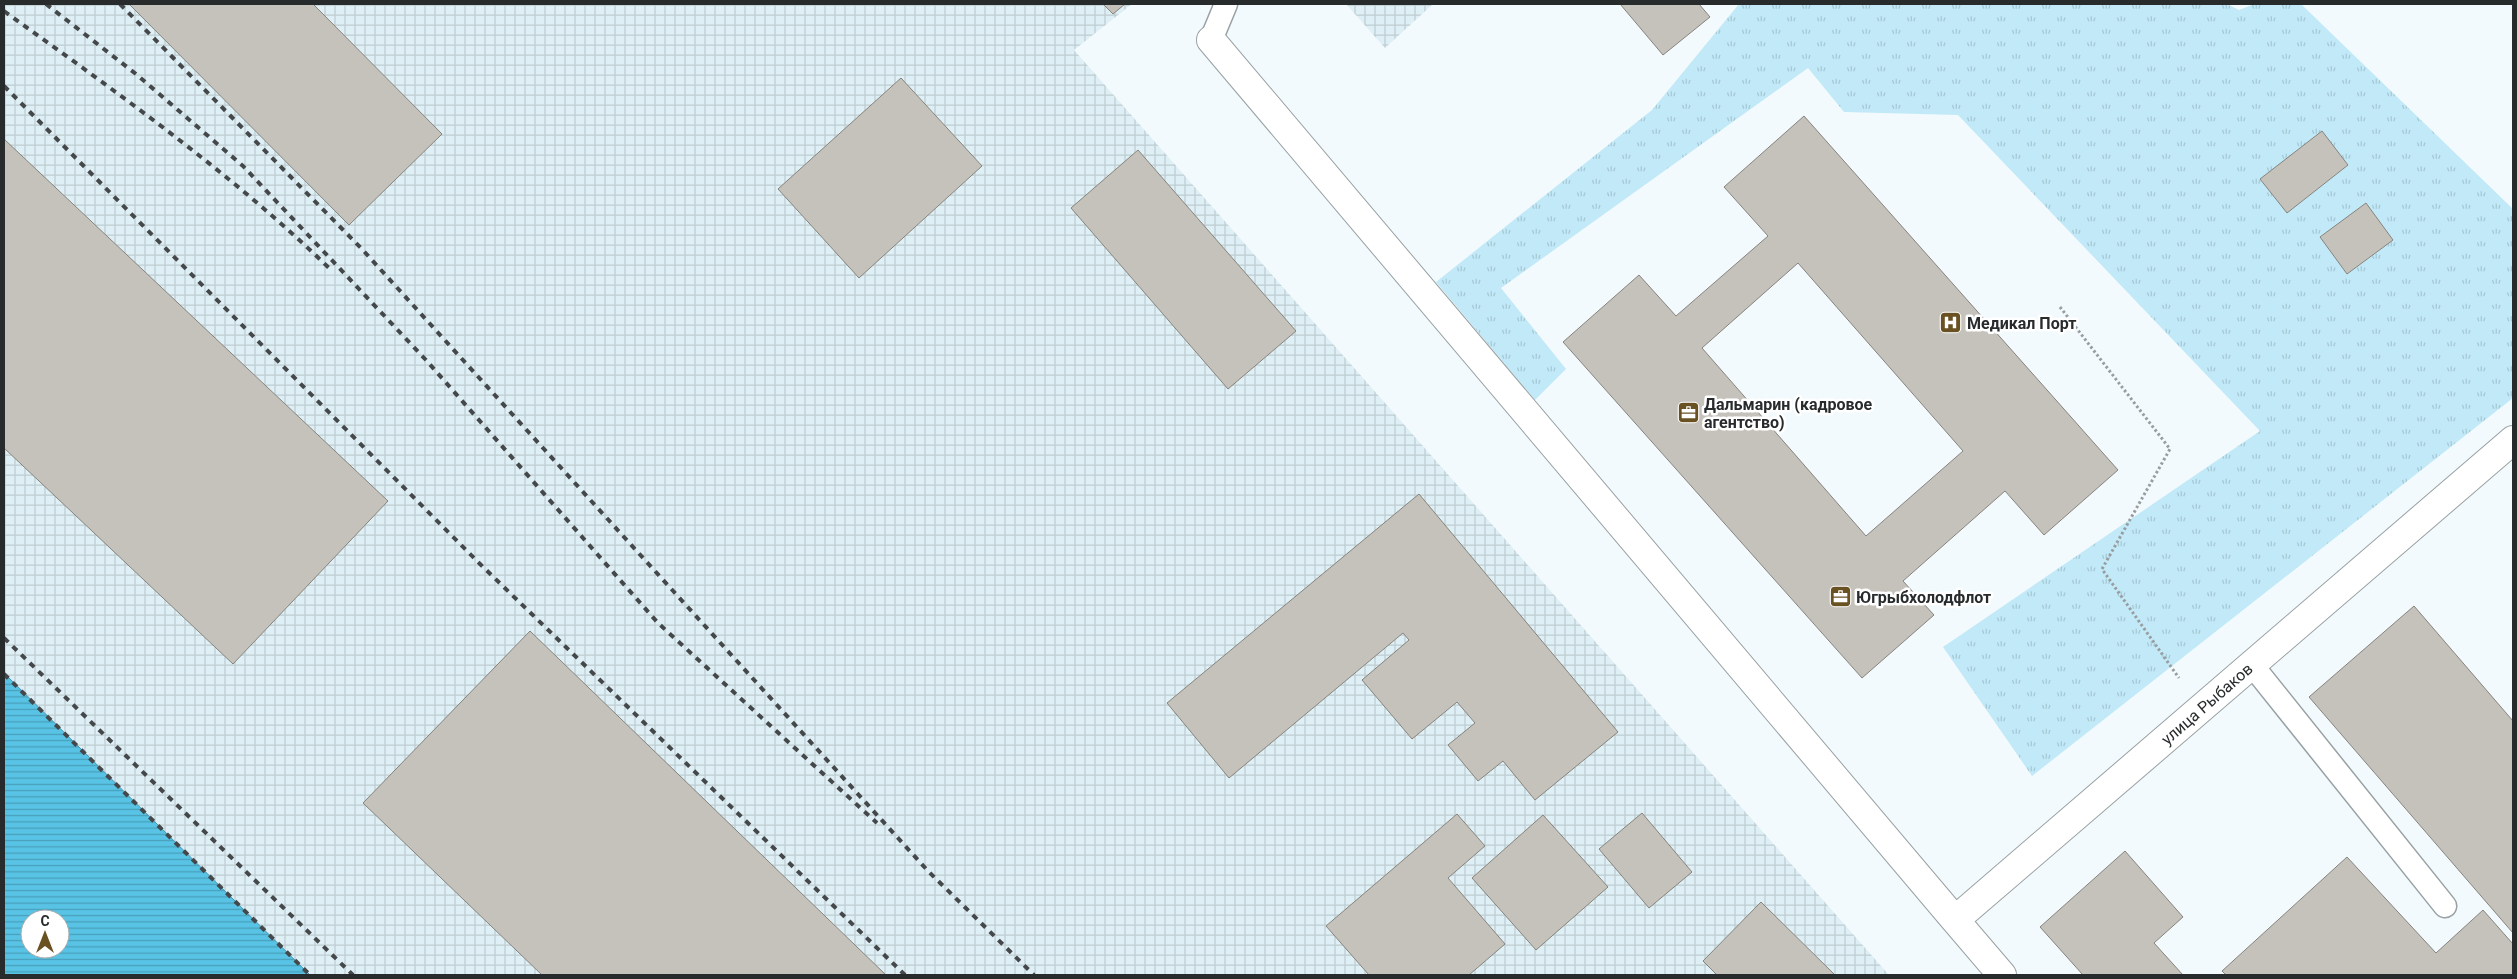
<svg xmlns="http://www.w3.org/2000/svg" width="2517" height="979" font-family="Roboto,sans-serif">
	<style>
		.industrial { fill: url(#industrial-grid) }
		.grass { fill: url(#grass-tufts) }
		.water { fill: url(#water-rules); stroke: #4a95ae; fill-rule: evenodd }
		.building { fill: #c5c2bb; stroke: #87847e; fill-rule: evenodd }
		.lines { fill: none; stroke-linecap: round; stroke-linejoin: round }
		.lane-casing { stroke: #99a1a3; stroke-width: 25 }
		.street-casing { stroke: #99a1a3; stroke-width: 30 }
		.path { stroke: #989ea0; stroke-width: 3; stroke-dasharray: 2.5 2.5; stroke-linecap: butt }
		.lane { stroke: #fff; stroke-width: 22 }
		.street { stroke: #fff; stroke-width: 28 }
		.rail { stroke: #45484a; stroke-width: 4; stroke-dasharray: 6 6; stroke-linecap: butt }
		.labels { text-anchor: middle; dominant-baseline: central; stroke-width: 5; stroke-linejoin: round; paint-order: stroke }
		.poi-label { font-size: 16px; font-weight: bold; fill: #282b2c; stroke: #fff; text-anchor: start }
		.street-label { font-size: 16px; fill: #282b2c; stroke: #fff }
	</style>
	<defs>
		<pattern id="industrial-grid" width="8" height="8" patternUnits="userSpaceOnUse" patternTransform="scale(1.25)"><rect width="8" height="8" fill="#deeff5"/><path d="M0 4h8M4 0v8" fill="none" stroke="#becdd2"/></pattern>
		<pattern id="grass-tufts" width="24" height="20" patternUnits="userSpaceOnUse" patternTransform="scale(1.25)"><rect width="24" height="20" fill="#c1e9f8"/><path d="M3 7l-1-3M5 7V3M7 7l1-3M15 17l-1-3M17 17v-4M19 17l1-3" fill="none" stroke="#a6c8d5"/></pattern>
		<pattern id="water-rules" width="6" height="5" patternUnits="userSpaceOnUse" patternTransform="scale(1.25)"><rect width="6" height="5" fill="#58c3e5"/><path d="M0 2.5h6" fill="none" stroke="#499fba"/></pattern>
	</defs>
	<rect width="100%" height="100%" fill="#f2fafd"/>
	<!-- industrial -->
	<path class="industrial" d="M4 4H1132L1074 50 1889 975H303L4 676Z
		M1346 4H1433L1385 48Z"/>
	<!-- grass -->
	<path class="grass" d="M1739 4H2227L2239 10 2254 4H2301L2513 209V398L2032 776 1943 647 2260 431 1958 115 1844 112 1808 68 1501 288 1566 369 1535 400 1436 282 1652 110Z"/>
	<!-- water -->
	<path class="water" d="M4 673 310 975H4ZM30 919H60V949H30Z"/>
	<!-- building -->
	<path class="building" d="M129 4H313L442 134 349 225Z
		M1103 4H1125L1113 14Z
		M1620 4H1699L1710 17 1663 55Z
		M901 78 982 166 859 278 778 189Z
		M1804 116 2118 470 2044 535 2005 491 1903 581 1934 615 1862 678 1563 342 1639 275 1676 316 1768 236 1724 187ZM1798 263 1963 451 1866 536 1702 348Z
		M2322 131 2348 165 2287 213 2260 179Z
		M4 139 388 501 233 664 4 448Z
		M1138 150 1296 331 1228 389 1071 208Z
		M2366 203 2393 240 2347 274 2320 237Z
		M1419 494 1618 732 1535 800 1503 761 1478 781 1448 745 1475 723 1457 702 1412 739 1362 680 1409 640 1403 633 1229 778 1167 703Z
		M2414 606 2513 721V933L2309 697Z
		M530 631 886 975H542L363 803Z
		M1642 813 1692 872 1649 908 1599 849Z
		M1457 814 1485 846 1448 878 1505 944 1469 975H1369L1326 926Z
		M1543 815 1608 887 1536 950 1472 878Z
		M2125 851 2183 917 2154 943 2183 975H2083L2040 927Z
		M2347 857 2436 953 2483 910 2513 944V975H2226L2222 971Z
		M1761 902 1835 975H1717L1703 961Z"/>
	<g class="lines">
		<defs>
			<path id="lane" d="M1211 40 1226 4
				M2252 665 2445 906"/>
			<path id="street" d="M1211 40 1955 920
				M2002 975 1955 920 2513 440"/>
		</defs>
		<!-- lane casing -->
		<use href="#lane" class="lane-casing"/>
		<!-- street casing -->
		<use href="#street" class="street-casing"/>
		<!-- path -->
		<path class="path" d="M2060 307 2170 449 2102 569 2179 678"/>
		<!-- lane -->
		<use href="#lane" class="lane"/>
		<!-- street -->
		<use href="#street" class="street"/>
		<!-- rail -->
		<path class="rail" d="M46 4 136 74 243 166 426 360 658 623 877 823
			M120 4 361 248 928 871 1034 975
			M4 11C116 92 230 172 329 268
			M4 86 480 564 905 975
			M4 638 353 975
			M4 674 310 975"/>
	</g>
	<!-- icons -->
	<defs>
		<symbol id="hospital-square" viewBox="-11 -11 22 22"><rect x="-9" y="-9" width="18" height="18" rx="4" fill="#6a5122" stroke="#fff"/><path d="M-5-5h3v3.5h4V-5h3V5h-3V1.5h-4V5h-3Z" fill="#fff"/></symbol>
		<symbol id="office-square" viewBox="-11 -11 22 22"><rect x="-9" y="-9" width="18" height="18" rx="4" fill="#6a5122" stroke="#fff"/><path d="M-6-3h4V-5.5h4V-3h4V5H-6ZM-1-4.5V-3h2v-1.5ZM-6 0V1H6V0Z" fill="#fff"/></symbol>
	</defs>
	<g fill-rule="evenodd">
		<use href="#hospital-square" x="1938" y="310" width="25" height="25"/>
		<use href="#office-square" x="1676" y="400" width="25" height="25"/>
		<use href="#office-square" x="1828" y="584" width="25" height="25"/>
	</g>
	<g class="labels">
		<!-- poi labels -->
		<g class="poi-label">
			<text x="1967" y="323">Медикал Порт</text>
			<text x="1704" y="404">Дальмарин (кадровое<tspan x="1704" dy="18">агентство)</tspan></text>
			<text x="1856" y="597">Югрыбхолодфлот</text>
		</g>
		<!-- street labels -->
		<g class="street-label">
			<text transform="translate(2207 704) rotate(-41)">улица Рыбаков</text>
		</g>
	</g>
	<!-- border -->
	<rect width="2517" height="979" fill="none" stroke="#282b2c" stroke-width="10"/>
	<!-- north arrow -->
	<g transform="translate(45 934)"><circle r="24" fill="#ffffff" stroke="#a9aaab"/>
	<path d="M0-4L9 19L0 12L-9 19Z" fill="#6a5122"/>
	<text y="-8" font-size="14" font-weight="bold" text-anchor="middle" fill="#282b2c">С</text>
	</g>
</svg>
